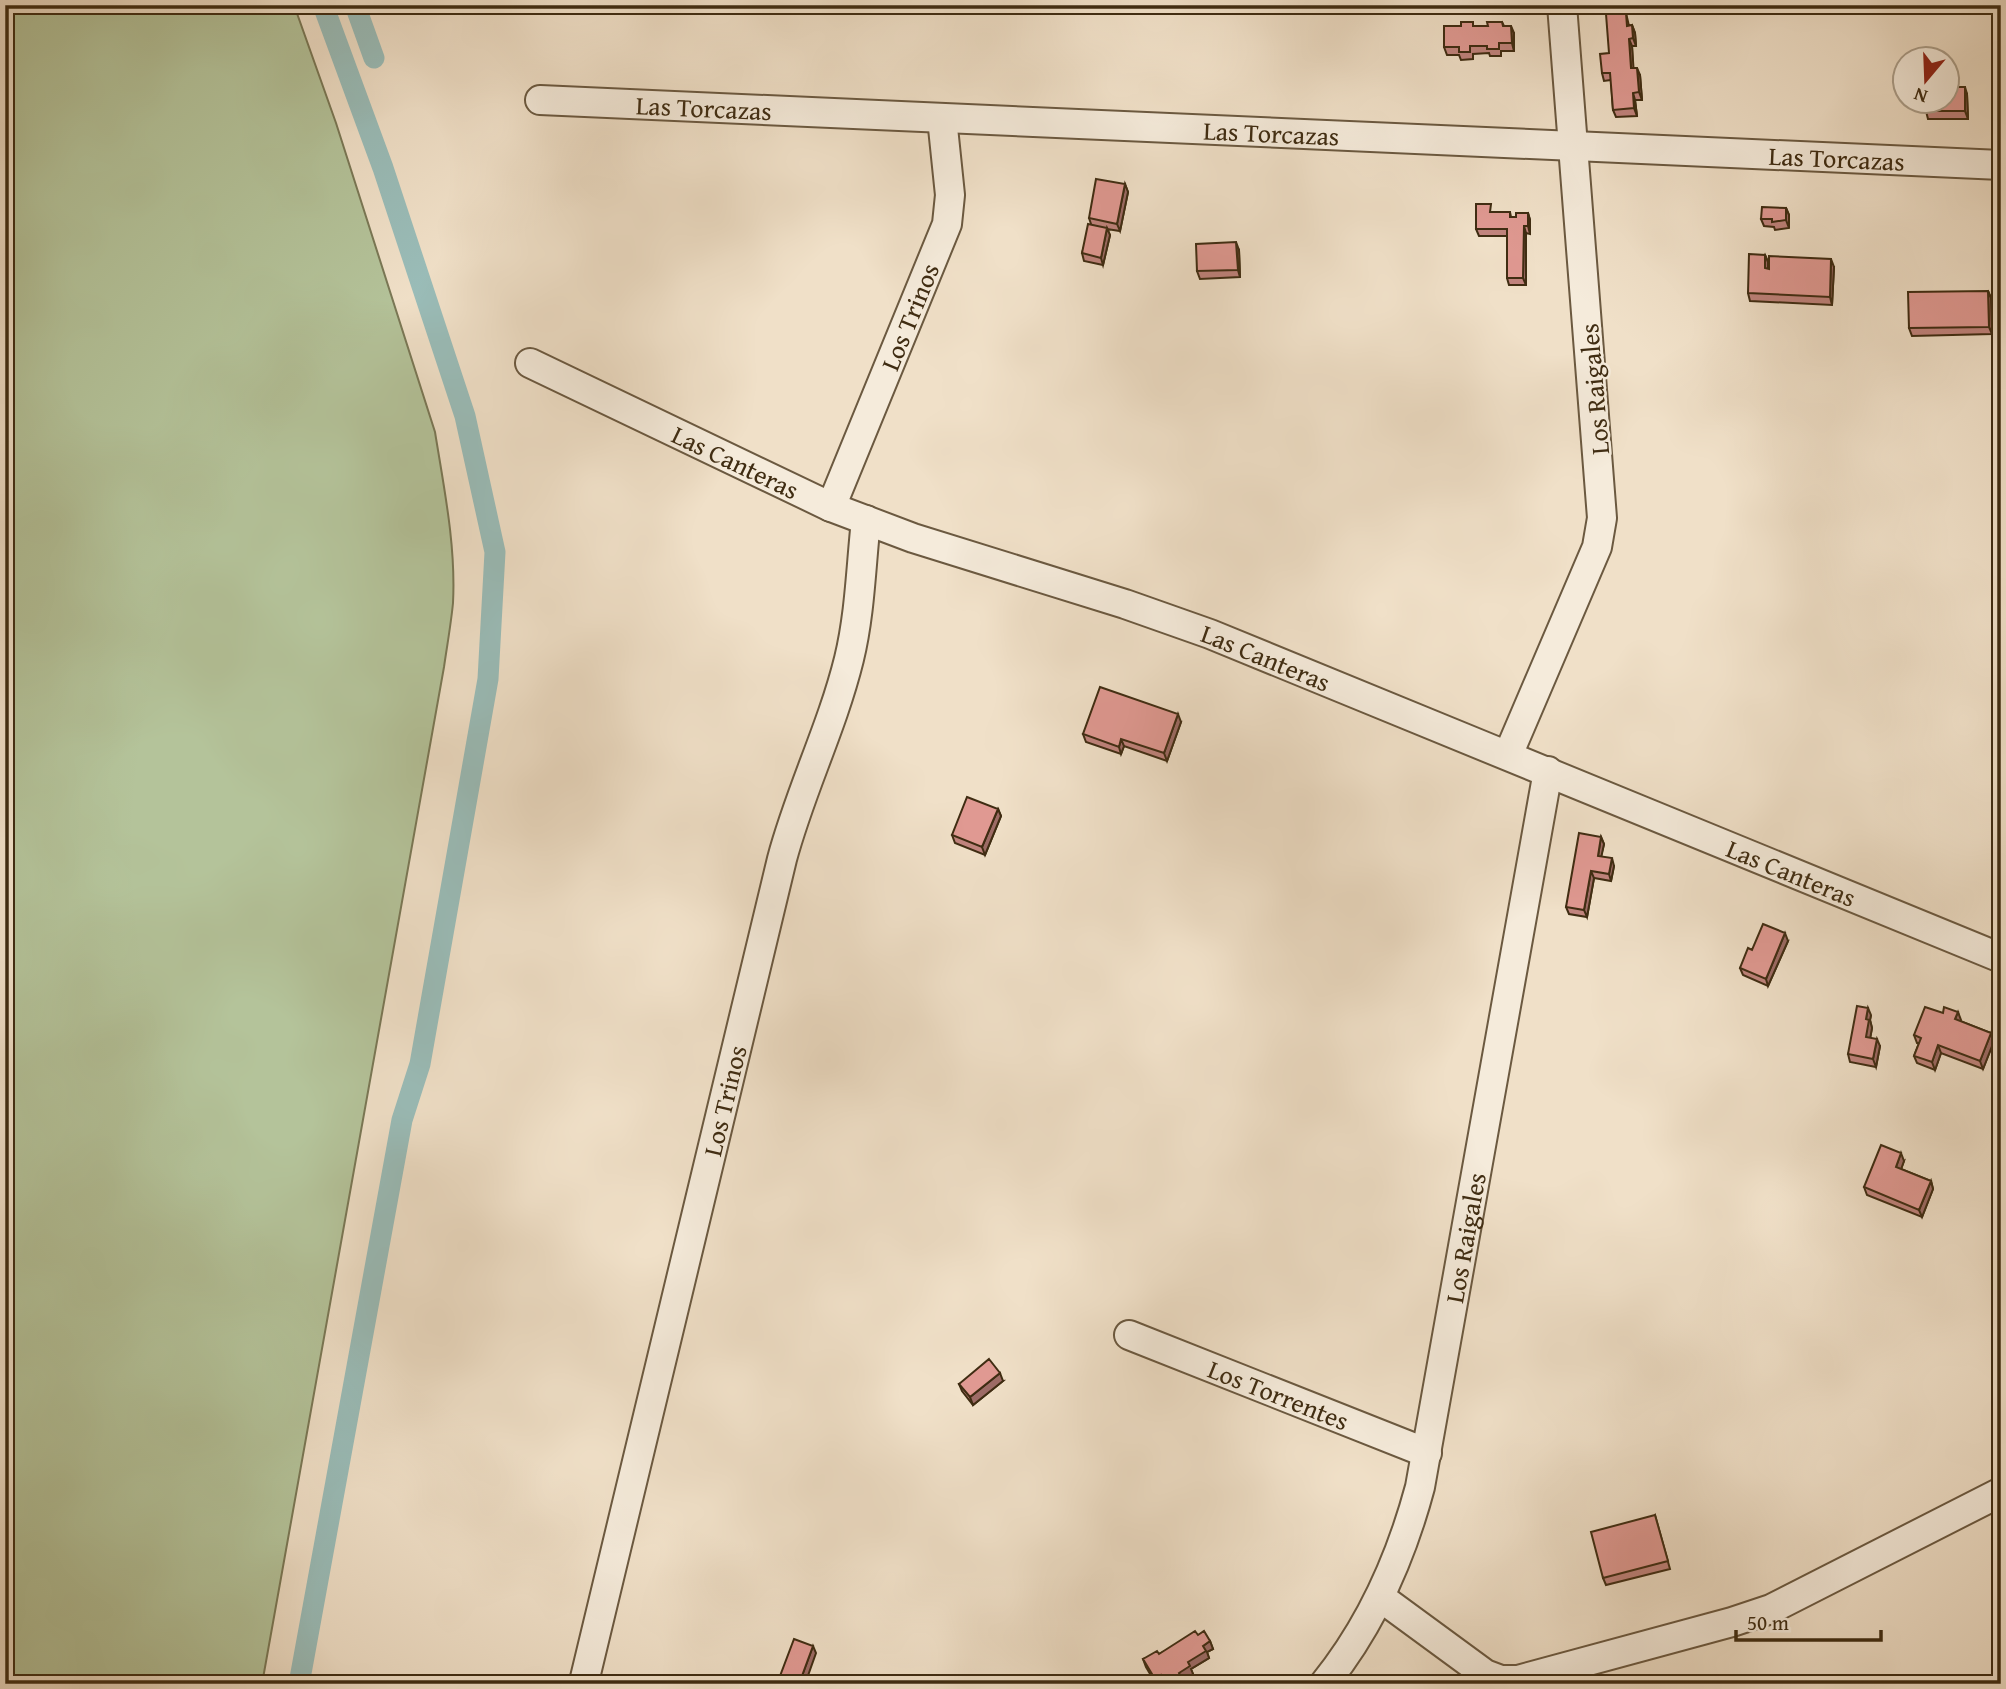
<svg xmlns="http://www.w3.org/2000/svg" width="2006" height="1689" font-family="'Gentium Book Plus',serif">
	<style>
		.green { fill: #b4c39a; stroke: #7a7856; stroke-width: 2 }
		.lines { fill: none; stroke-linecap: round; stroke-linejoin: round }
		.canal { stroke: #9abdb9; stroke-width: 21 }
		.minor-casing { stroke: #6b5940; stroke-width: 32 }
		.minor { stroke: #f5ebdb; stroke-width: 28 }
		.wall { fill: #c1847e; stroke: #3f2c12; stroke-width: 2 }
		.shaded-wall { fill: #9d6b66; stroke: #3f2c12; stroke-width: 2 }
		.building { fill: #e09992; stroke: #3f2c12; stroke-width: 2 }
		.labels { text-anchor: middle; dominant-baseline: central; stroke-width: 5; stroke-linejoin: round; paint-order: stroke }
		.street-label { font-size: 26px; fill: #3f2c12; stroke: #f5ebdb }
	</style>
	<rect width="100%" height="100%" fill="#f0e0c8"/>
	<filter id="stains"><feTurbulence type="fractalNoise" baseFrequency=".00286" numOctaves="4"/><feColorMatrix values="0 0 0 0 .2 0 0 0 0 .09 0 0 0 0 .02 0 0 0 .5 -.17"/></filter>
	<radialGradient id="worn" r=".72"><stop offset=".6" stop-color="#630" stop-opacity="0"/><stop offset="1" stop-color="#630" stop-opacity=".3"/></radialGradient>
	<!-- green -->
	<path class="green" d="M5 5H294L336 123 435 432C444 488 456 546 453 603 451 624 447 646 444 667L262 1684H5Z"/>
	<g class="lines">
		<!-- canal -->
		<path class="canal" d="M355 5 374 58
			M299 1684 402 1120 420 1064 488 679 495 552 465 416 383 168 323 5"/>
		<defs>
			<g id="minor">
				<path id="s1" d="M540 100 2001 165"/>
				<path id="s2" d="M530 363 831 507 913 538 1125 604 1210 634 2001 958"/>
				<path id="s3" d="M831 507 947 224 950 195 942 118"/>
				<path d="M1508 755 1597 547 1602 518 1562 5"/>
				<path id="s4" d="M1129 1335 1427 1453"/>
				<path d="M1380 1597 1485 1674 1501 1680H1518L1732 1622 1771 1609 2001 1492"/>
				<path id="s5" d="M584 1682 782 859C800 791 832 728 849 659 860 614 861 566 866 520"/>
				<path id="s6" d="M1324 1684C1371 1626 1401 1558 1420 1487L1548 771"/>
			</g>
		</defs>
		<!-- minor casing -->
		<use href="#minor" class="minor-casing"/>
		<!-- minor -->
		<use href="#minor" class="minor"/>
	</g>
	<!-- wall -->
	<path class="wall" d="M1626 13 1629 26 1632 25 1635 33 1636 46H1632L1633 68 1640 75 1642 100H1635L1637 116 1616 117 1613 110 1611 80 1604 81 1602 73Z
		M1502 22 1504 26 1514 33V51H1501V56H1490L1489 53 1473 54V59L1461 60 1459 55H1447L1444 47 1461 26H1488Z
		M1967 94 1968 119H1928L1926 111Z
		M1125 184 1128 192 1120 231 1107 229 1110 235 1103 265 1084 261 1082 253 1091 224 1089 218Z
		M1786 208 1789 215V228L1775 230 1774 227 1764 226 1761 219Z
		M1493 212H1510L1511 217H1516L1528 213 1530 220V234L1526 233V285H1509L1507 278V236H1479L1476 229Z
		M1239 250 1240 277 1200 279 1197 271Z
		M1765 255 1768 262V269L1834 267 1832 305 1750 301 1748 293Z
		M1988 291 1991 298 1992 334 1912 336 1909 328Z
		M1181 722 1167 761 1124 746 1121 754 1086 742 1083 734Z
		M998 809 1001 816 985 855 955 843 952 835Z
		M1601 837 1604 844 1601 856 1614 866 1611 881 1594 878 1587 917 1569 914 1566 907Z
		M1788 941 1768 986 1743 975 1740 968 1752 950Z
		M1958 1012 1960 1021 1991 1033 1994 1041 1983 1069 1941 1053 1935 1070 1917 1063 1914 1056 1919 1043H1917L1914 1035 1943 1013Z
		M1871 1015 1870 1020 1872 1028 1870 1038 1880 1046 1876 1067 1850 1062 1848 1054Z
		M1904 1161 1901 1169 1931 1181 1933 1189 1922 1217 1867 1195 1864 1187Z
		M1003 1381 973 1405 962 1391 959 1384Z
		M1655 1515 1670 1569 1606 1585 1603 1578Z
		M1198 1635 1210 1641 1213 1649 1207 1652 1209 1658 1191 1669 1193 1674 1183 1680 1184 1684H1165L1164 1682 1161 1684H1156L1146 1667 1143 1659 1159 1654Z"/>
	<!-- shaded-wall -->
	<path class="shaded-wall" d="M1632 25 1635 33 1636 46 1633 38Z
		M1511 26 1514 33V51L1512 43Z
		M1629 39 1632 46 1634 75 1631 68Z
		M1637 68 1640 75 1642 100 1639 92Z
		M1965 87 1967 94 1968 119 1965 111Z
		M1633 93 1635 100 1637 116 1634 108Z
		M1125 184 1128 192 1120 231 1117 224Z
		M1786 208 1789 215V228L1786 220Z
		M1528 213 1530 220V234L1528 226Z
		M1524 226 1526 233V285L1523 278Z
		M1107 228 1110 235 1103 265 1101 258Z
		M1236 242 1239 250 1240 277 1238 270Z
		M1765 255 1768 262V276L1765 268Z
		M1831 259 1834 267 1832 305 1830 297Z
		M1988 291 1991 298 1992 334 1989 327Z
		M1178 714 1181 722 1167 761 1164 753Z
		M1121 739 1124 746 1121 754 1119 747Z
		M998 809 1001 816 985 855 982 847Z
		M1601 837 1604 844 1600 863 1598 856Z
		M1612 858 1614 866 1611 881 1609 874Z
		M1591 871 1594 878 1587 917 1584 910Z
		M1785 933 1788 941 1768 986 1766 979Z
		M1868 1008 1871 1015 1870 1020 1872 1028 1869 1045 1866 1037V1019Z
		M1958 1012 1961 1020 1958 1027 1955 1019Z
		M1991 1033 1994 1041 1983 1069 1980 1061Z
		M1877 1039 1880 1046 1876 1067 1873 1059Z
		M1938 1045 1941 1053 1935 1070 1932 1062Z
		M1901 1153 1904 1161 1899 1175 1896 1167Z
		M1931 1181 1933 1189 1922 1217 1919 1210Z
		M1000 1373 1003 1381 973 1405 970 1397Z
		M1210 1641 1213 1649 1207 1652 1209 1658 1191 1669 1193 1674 1183 1680 1184 1684H1175L1179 1673 1188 1662 1203 1646Z
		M813 1646 816 1653 805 1684H799Z
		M1161 1675 1164 1682 1161 1684H1157L1155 1679Z"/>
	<!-- building -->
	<path class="building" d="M1626 13 1627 26 1632 25 1633 38 1629 39 1631 68H1637L1639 92 1633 93 1634 108 1613 110 1610 73H1602L1600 54 1609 53 1606 14Z
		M1461 22H1473V26H1488L1487 22H1502L1503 26H1511L1512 43H1499V49H1487V46H1470V52H1459V47H1444V26H1461Z
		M1947 87H1965V111H1926V102H1947Z
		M1096 179 1125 184 1117 224 1089 218Z
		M1476 204H1491L1490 212H1510V217H1516V213H1528V226H1524L1523 278H1507V229H1476Z
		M1762 207 1786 208V220L1772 222V219H1761Z
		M1088 224 1107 228 1101 258 1082 253Z
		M1236 242 1238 270 1197 271 1196 244Z
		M1749 254 1765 255V268L1769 269V256L1831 259 1830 297 1748 293Z
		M1988 291 1989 327 1909 328 1908 292Z
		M1100 687 1178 714 1164 753 1121 739 1119 747 1083 734Z
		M967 797 998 809 982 847 952 835Z
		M1579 833 1601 837 1598 856 1612 858 1609 874 1591 871 1584 910 1566 907Z
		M1763 924 1785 933 1766 979 1740 968 1748 948 1752 950Z
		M1857 1006 1868 1008 1866 1019 1869 1020 1866 1037 1877 1039 1873 1059 1848 1054Z
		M1925 1007 1943 1013 1944 1007 1958 1012 1955 1019 1991 1033 1980 1061 1938 1045 1932 1062 1914 1056 1921 1038 1914 1035Z
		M1881 1145 1901 1153 1896 1167 1931 1181 1919 1210 1864 1187Z
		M989 1359 1000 1373 970 1397 959 1384Z
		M1655 1515 1668 1561 1603 1578 1591 1532Z
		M1195 1631 1198 1635 1204 1631 1210 1641 1203 1646 1206 1651 1188 1662 1190 1666 1179 1673 1182 1679 1175 1684H1167L1161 1675 1155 1679 1143 1659 1157 1651 1159 1654Z
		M794 1639 813 1646 799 1684H777Z"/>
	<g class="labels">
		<!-- street labels -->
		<g class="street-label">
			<text stroke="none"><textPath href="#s1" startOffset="164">Las Torcazas</textPath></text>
			<text stroke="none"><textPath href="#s1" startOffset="732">Las Torcazas</textPath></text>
			<text stroke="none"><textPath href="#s1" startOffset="1298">Las Torcazas</textPath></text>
			<text stroke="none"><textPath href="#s3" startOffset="206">Los Trinos</textPath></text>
			<text transform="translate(1594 389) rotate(-95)">Los Raigales</text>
			<text stroke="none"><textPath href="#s2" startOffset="228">Las Canteras</textPath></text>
			<text stroke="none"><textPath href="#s2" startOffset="794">Las Canteras</textPath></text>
			<text stroke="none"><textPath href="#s2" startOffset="1362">Las Canteras</textPath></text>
			<text stroke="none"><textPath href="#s5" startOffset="598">Los Trinos</textPath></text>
			<text stroke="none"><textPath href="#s6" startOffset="474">Los Raigales</textPath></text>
			<text stroke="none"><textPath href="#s4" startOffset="161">Los Torrentes</textPath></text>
		</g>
	</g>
	<!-- margin -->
	<rect width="2006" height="1689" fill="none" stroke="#f0e0c8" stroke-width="28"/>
	<rect x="7" y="7" width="1992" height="1675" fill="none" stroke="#3f2c12" stroke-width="3.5"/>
	<rect x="14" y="14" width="1978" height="1661" fill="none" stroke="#3f2c12" stroke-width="2"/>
	<!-- north arrow -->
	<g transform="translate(1926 80) rotate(199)"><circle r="33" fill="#f5ebdb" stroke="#ac9f8b" stroke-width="2"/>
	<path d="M0-5L12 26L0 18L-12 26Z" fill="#8f2418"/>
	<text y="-10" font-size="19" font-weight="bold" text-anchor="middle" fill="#3f2c12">N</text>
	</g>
	<!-- scale -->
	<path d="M1736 1630v10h145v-10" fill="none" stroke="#3f2c12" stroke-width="3.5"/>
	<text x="1747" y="1630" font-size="21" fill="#3f2c12" stroke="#f5ebdb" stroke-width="5" paint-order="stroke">50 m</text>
	<rect width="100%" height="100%" filter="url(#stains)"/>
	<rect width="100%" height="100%" fill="url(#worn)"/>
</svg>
